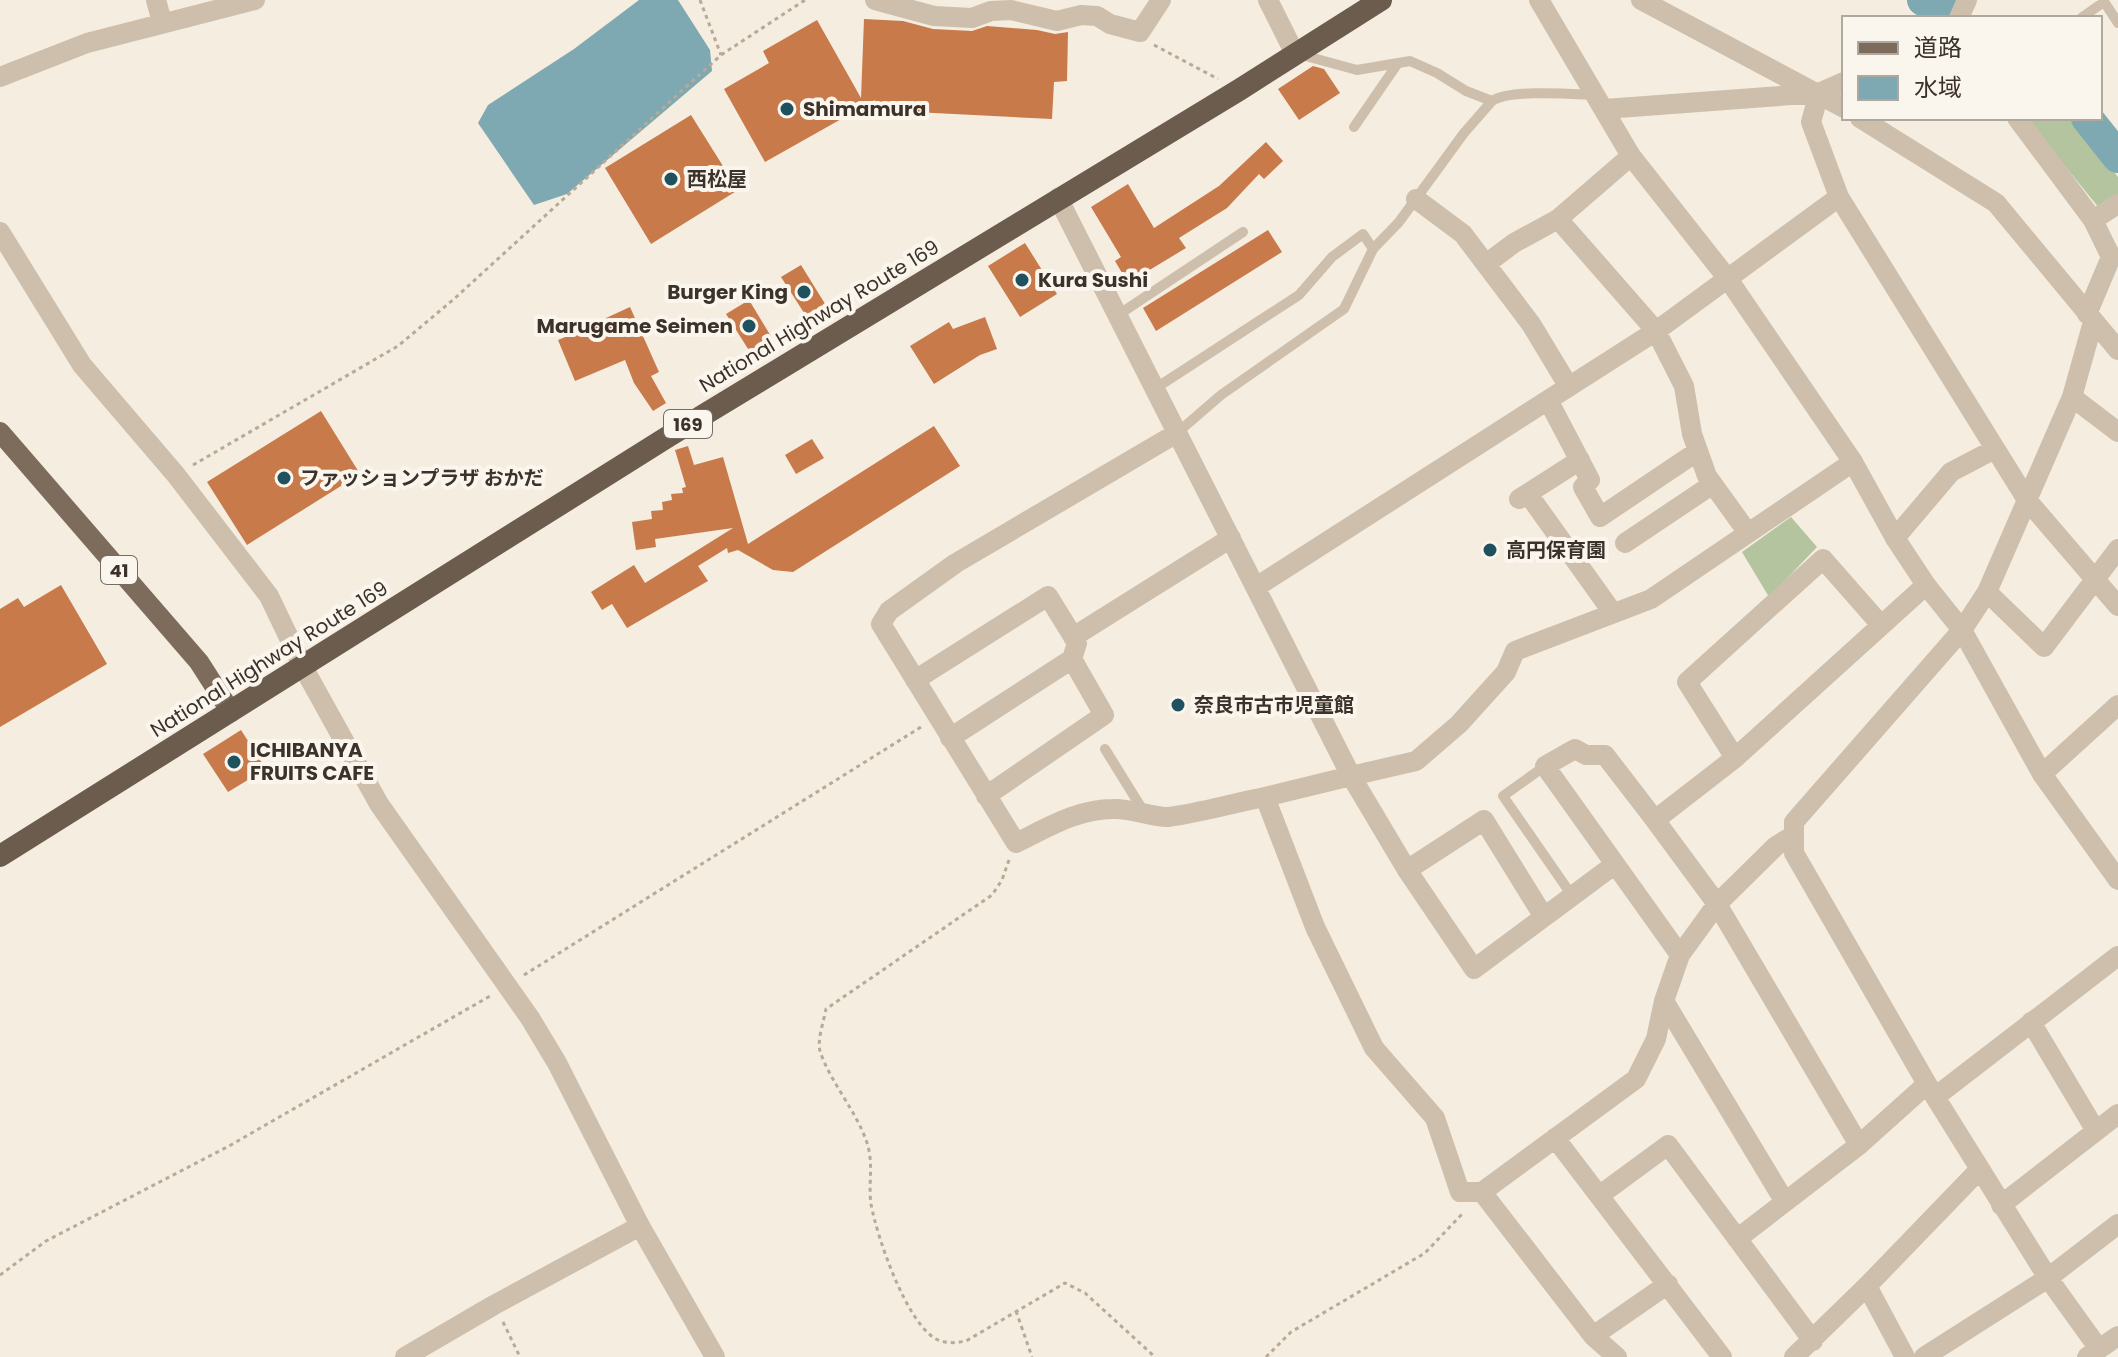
<svg xmlns="http://www.w3.org/2000/svg" width="2118" height="1357" font-family="Poppins,'Noto Sans JP',sans-serif">
	<style>
		.green { fill: #b3c49f }
		.water { fill: #7ea9b2 }
		.lines { fill: none; stroke-linecap: round; stroke-linejoin: round }
		.river { stroke: #7ea9b2; stroke-width: 32 }
		.building { fill: #c87a4a }
		.path { stroke: #b9a995; stroke-width: 3; stroke-dasharray: 4 4; stroke-linecap: butt }
		.service { stroke: #cdbfab; stroke-width: 10 }
		.minor { stroke: #cdbfab; stroke-width: 20 }
		.tertiary { stroke: #cdbfab; stroke-width: 20 }
		.primary { stroke: #7d6b5b; stroke-width: 20 }
		.trunk { stroke: #6c5c4e; stroke-width: 22 }
		.poi-dot { fill: #1f515e; stroke: #fbf6ed; stroke-width: 3 }
		.labels { text-anchor: middle; dominant-baseline: central; stroke-width: 8; stroke-linejoin: round; paint-order: stroke }
		.shield { fill: #fbf6ed; stroke: #756d65; stroke-width: 2 }
		.shield-label { font-size: 18px; font-weight: bold; fill: #3b322b }
		.poi-label { font-size: 20px; font-weight: bold; fill: #3b322b; stroke: #fbf6ed; text-anchor: start }
		.street-label { font-size: 20px; fill: #3b322b; stroke: #fbf6ed }
	</style>
	<rect width="100%" height="100%" fill="#f4ede0"/>
	<!-- green -->
	<path class="green" d="M2026 118H2071L2078 124 2118 177V195L2099 208Z
		M1791 517 1817 547 1769 597 1742 552Z"/>
	<!-- water -->
	<path class="water" d="M639 0H678L710 50 712 71 567 194 534 205 478 123 488 105 574 49Z"/>
	<g class="lines">
		<!-- river -->
		<path class="river" d="M1923 0 1955 18
			M2087 118 2118 157"/>
	</g>
	<!-- building -->
	<path class="building" d="M864 19 903 21 933 29 972 31 987 26 1037 30 1055 34 1068 32 1067 81 1054 82 1052 119 875 110V100L765 162 724 89 769 63 763 51 817 20 861 98Z
		M1313 66 1324 69 1340 93 1299 120 1278 89Z
		M691 115 738 190 651 244 605 168Z
		M1266 142 1283 161 1264 179 1259 174 1227 208 1179 238 1186 248 1128 283 1115 261 1121 257 1091 207 1128 184 1154 228 1219 186Z
		M1268 230 1282 252 1156 331 1143 308Z
		M1025 243 1057 294 1020 317 988 266Z
		M801 265 827 307 808 319 781 277Z
		M749 300 772 338 750 352 726 314Z
		M630 307 659 372 651 376 666 403 653 411 634 383 625 360 575 381 558 340 607 320 606 318Z
		M985 317 997 349 980 355 934 384 910 346 949 322 953 329Z
		M321 411 360 474 247 545 207 482Z
		M934 426 960 466 793 572 773 570 738 550 728 553 727 548 698 566 708 581 627 628 612 604 602 610 591 592 634 565 645 583 733 528 655 539 656 547 636 550 632 522 652 519 651 511 663 510 662 502 672 500 671 494 683 493 682 488 686 487 675 450 688 446 694 465 723 457 748 544Z
		M812 439 824 458 796 474 785 455Z
		M61 585 107 664 0 727V609L18 598 24 607Z
		M241 730 266 769 228 792 203 754Z"/>
	<g class="lines">
		<!-- path -->
		<path class="path" d="M700 0 721 55
			M1154 45 1218 79
			M193 465 398 346 454 299 721 55 805 0
			M1009 860 1002 880 992 895 826 1009C824 1020 817 1040 820 1051 829 1080 857 1112 867 1143 874 1164 868 1184 871 1204 877 1237 906 1322 936 1339 946 1344 956 1343 966 1341L1065 1283 1085 1293 1155 1357
			M524 975 921 727
			M0 1275 46 1241 229 1146 490 996
			M1016 1311 1032 1357
			M503 1322 520 1357
			M1266 1357 1291 1332 1425 1253 1464 1212"/>
		<!-- service -->
		<path class="service" d="M2103 0 2118 23
			M2081 18 2104 2
			M1302 55 1357 70 1410 61 1437 73 1466 91 1492 101C1510 89 1571 94 1594 95
			M1354 127 1398 63
			M1118 315 1243 232
			M1156 388 1299 295 1332 257 1363 234 1373 249
			M1177 433 1221 395 1344 309 1373 249 1399 222 1464 133 1492 101
			M1105 749 1144 812
			M1545 766 1503 796 1573 897"/>
		<!-- minor -->
		<path class="minor" d="M156 0 162 22
			M875 0 934 16 972 18 991 11 1011 10 1057 21 1081 15 1097 16 1110 24 1140 32 1161 0
			M1268 0 1295 54
			M1641 0 1844 108
			M1959 18 1967 0
			M0 77 87 43 255 0
			M1819 93 1811 122 1839 197 2027 500 2118 606
			M1605 109 1819 93 1844 82
			M1860 118 1996 203 2118 350
			M2017 118 2093 220 2111 257 2087 314
			M1058 198 1351 776 1265 797 1315 927 1374 1048 1435 1118 1460 1192H1482L1593 1336 1617 1357
			M1416 199 1463 234 1531 324 1569 387
			M1558 219 1656 331 1684 386 1692 434 1707 476 1748 533
			M2093 220 2118 204
			M0 232 82 365 176 475 269 596 302 665 379 804 530 1018 557 1063 640 1226 715 1357
			M1486 264 1514 243 1558 219 1631 156
			M2072 397 2118 432
			M1548 400 1590 480 1583 487 1600 517 1698 451
			M1177 433 956 563 889 611 881 624 1016 843C1047 828 1077 809 1113 809 1131 808 1154 818 1168 817 1200 813 1233 803 1265 797
			M1528 494 1613 613
			M1519 499 1580 460
			M1895 538 1951 472 1995 449
			M1625 543 1713 484
			M1256 587 1656 331 1839 197
			M1987 592 2044 647 2118 549
			M1073 637 1231 538
			M915 680 1048 596 1077 643 1072 659 1104 715 986 796
			M950 738 1072 659
			M1735 758 1687 682 1823 559 1881 625
			M2042 774 2118 705
			M1655 820 1717 904 1859 1145
			M1407 870 1484 820 1544 917 1474 969 1407 870 1351 776 1416 761 1459 724 1506 672 1515 651 1651 599 1853 462
			M1544 917 1614 865
			M1680 955 1545 766 1575 749 1586 755H1605L1655 820 1735 758 1926 585
			M1664 1001 1785 1202
			M2031 1022 2096 1131
			M1935 1097 2118 956
			M1555 1138 1722 1357
			M1980 1169 2048 1278 2099 1349 2087 1357
			M1482 1192 1636 1079 1656 1039 1664 1001 1680 955 1717 904 1776 846 1794 835
			M1600 1195 1668 1145 1813 1341
			M2001 1205 2118 1114
			M1737 1239 1859 1145 1927 1084
			M1867 1286 1905 1357
			M1593 1336 1668 1284
			M2099 1349 2118 1336
			M405 1357 494 1305 640 1226
			M1794 1357 1867 1286 1980 1169 1927 1084 1794 853V822L1962 630 1987 592 2072 397 2093 322
			M1924 1357 2048 1278 2118 1224"/>
		<!-- tertiary -->
		<path class="tertiary" d="M1539 0 1631 156 1728 279 1853 462 1895 538 1926 585 1962 630 2042 774 2118 880"/>
		<!-- primary -->
		<path class="primary" d="M0 432 199 662 231 712"/>
		<!-- trunk -->
		<path class="trunk" d="M0 856 669 436 1239 90 1381 0"/>
	</g>
	<!-- markers -->
	<g class="poi-dot">
		<circle cx="787" cy="109" r="8"/>
		<circle cx="671" cy="179" r="8"/>
		<circle cx="1022" cy="280" r="8"/>
		<circle cx="804" cy="292" r="8"/>
		<circle cx="749" cy="326" r="8"/>
		<circle cx="284" cy="478" r="8"/>
		<circle cx="1490" cy="550" r="8"/>
		<circle cx="1178" cy="705" r="8"/>
		<circle cx="234" cy="762" r="8"/>
	</g>
	<g class="labels">
		<!-- shield labels -->
		<g class="shield">
			<rect x="664" y="410" width="48" height="28" rx="6"/>
			<rect x="101" y="556" width="36" height="28" rx="6"/>
		</g>
		<g class="shield-label">
			<text x="688" y="424">169</text>
			<text x="119" y="570">41</text>
		</g>
		<!-- poi labels -->
		<g class="poi-label">
			<text x="803" y="109">Shimamura</text>
			<text x="687" y="179">西松屋</text>
			<text x="1038" y="280">Kura Sushi</text>
			<text x="788" y="292" text-anchor="end">Burger King</text>
			<text x="733" y="326" text-anchor="end">Marugame Seimen</text>
			<text x="300" y="478">ファッションプラザ おかだ</text>
			<text x="1506" y="550">高円保育園</text>
			<text x="1194" y="705">奈良市古市児童館</text>
			<text x="250" y="750">ICHIBANYA<tspan x="250" dy="23">FRUITS CAFE</tspan></text>
		</g>
		<!-- street labels -->
		<g class="street-label">
			<text transform="translate(819 316) rotate(-31)">National Highway Route 169</text>
			<text transform="translate(269 659) rotate(-32)">National Highway Route 169</text>
		</g>
	</g>
	<!-- legend -->
	<rect x="1842" y="16" width="260" height="104" fill="#fbf6ed" stroke="#aea89f" stroke-width="2"/>
	<rect x="1858" y="42" width="40" height="12" fill="#7d6b5b" stroke="#aea89f" stroke-width="2"/>
	<text x="1914" y="56" font-size="24" fill="#3b322b">道路</text>
	<rect x="1858" y="76" width="40" height="24" fill="#7ea9b2" stroke="#aea89f" stroke-width="2"/>
	<text x="1914" y="96" font-size="24" fill="#3b322b">水域</text>
</svg>
